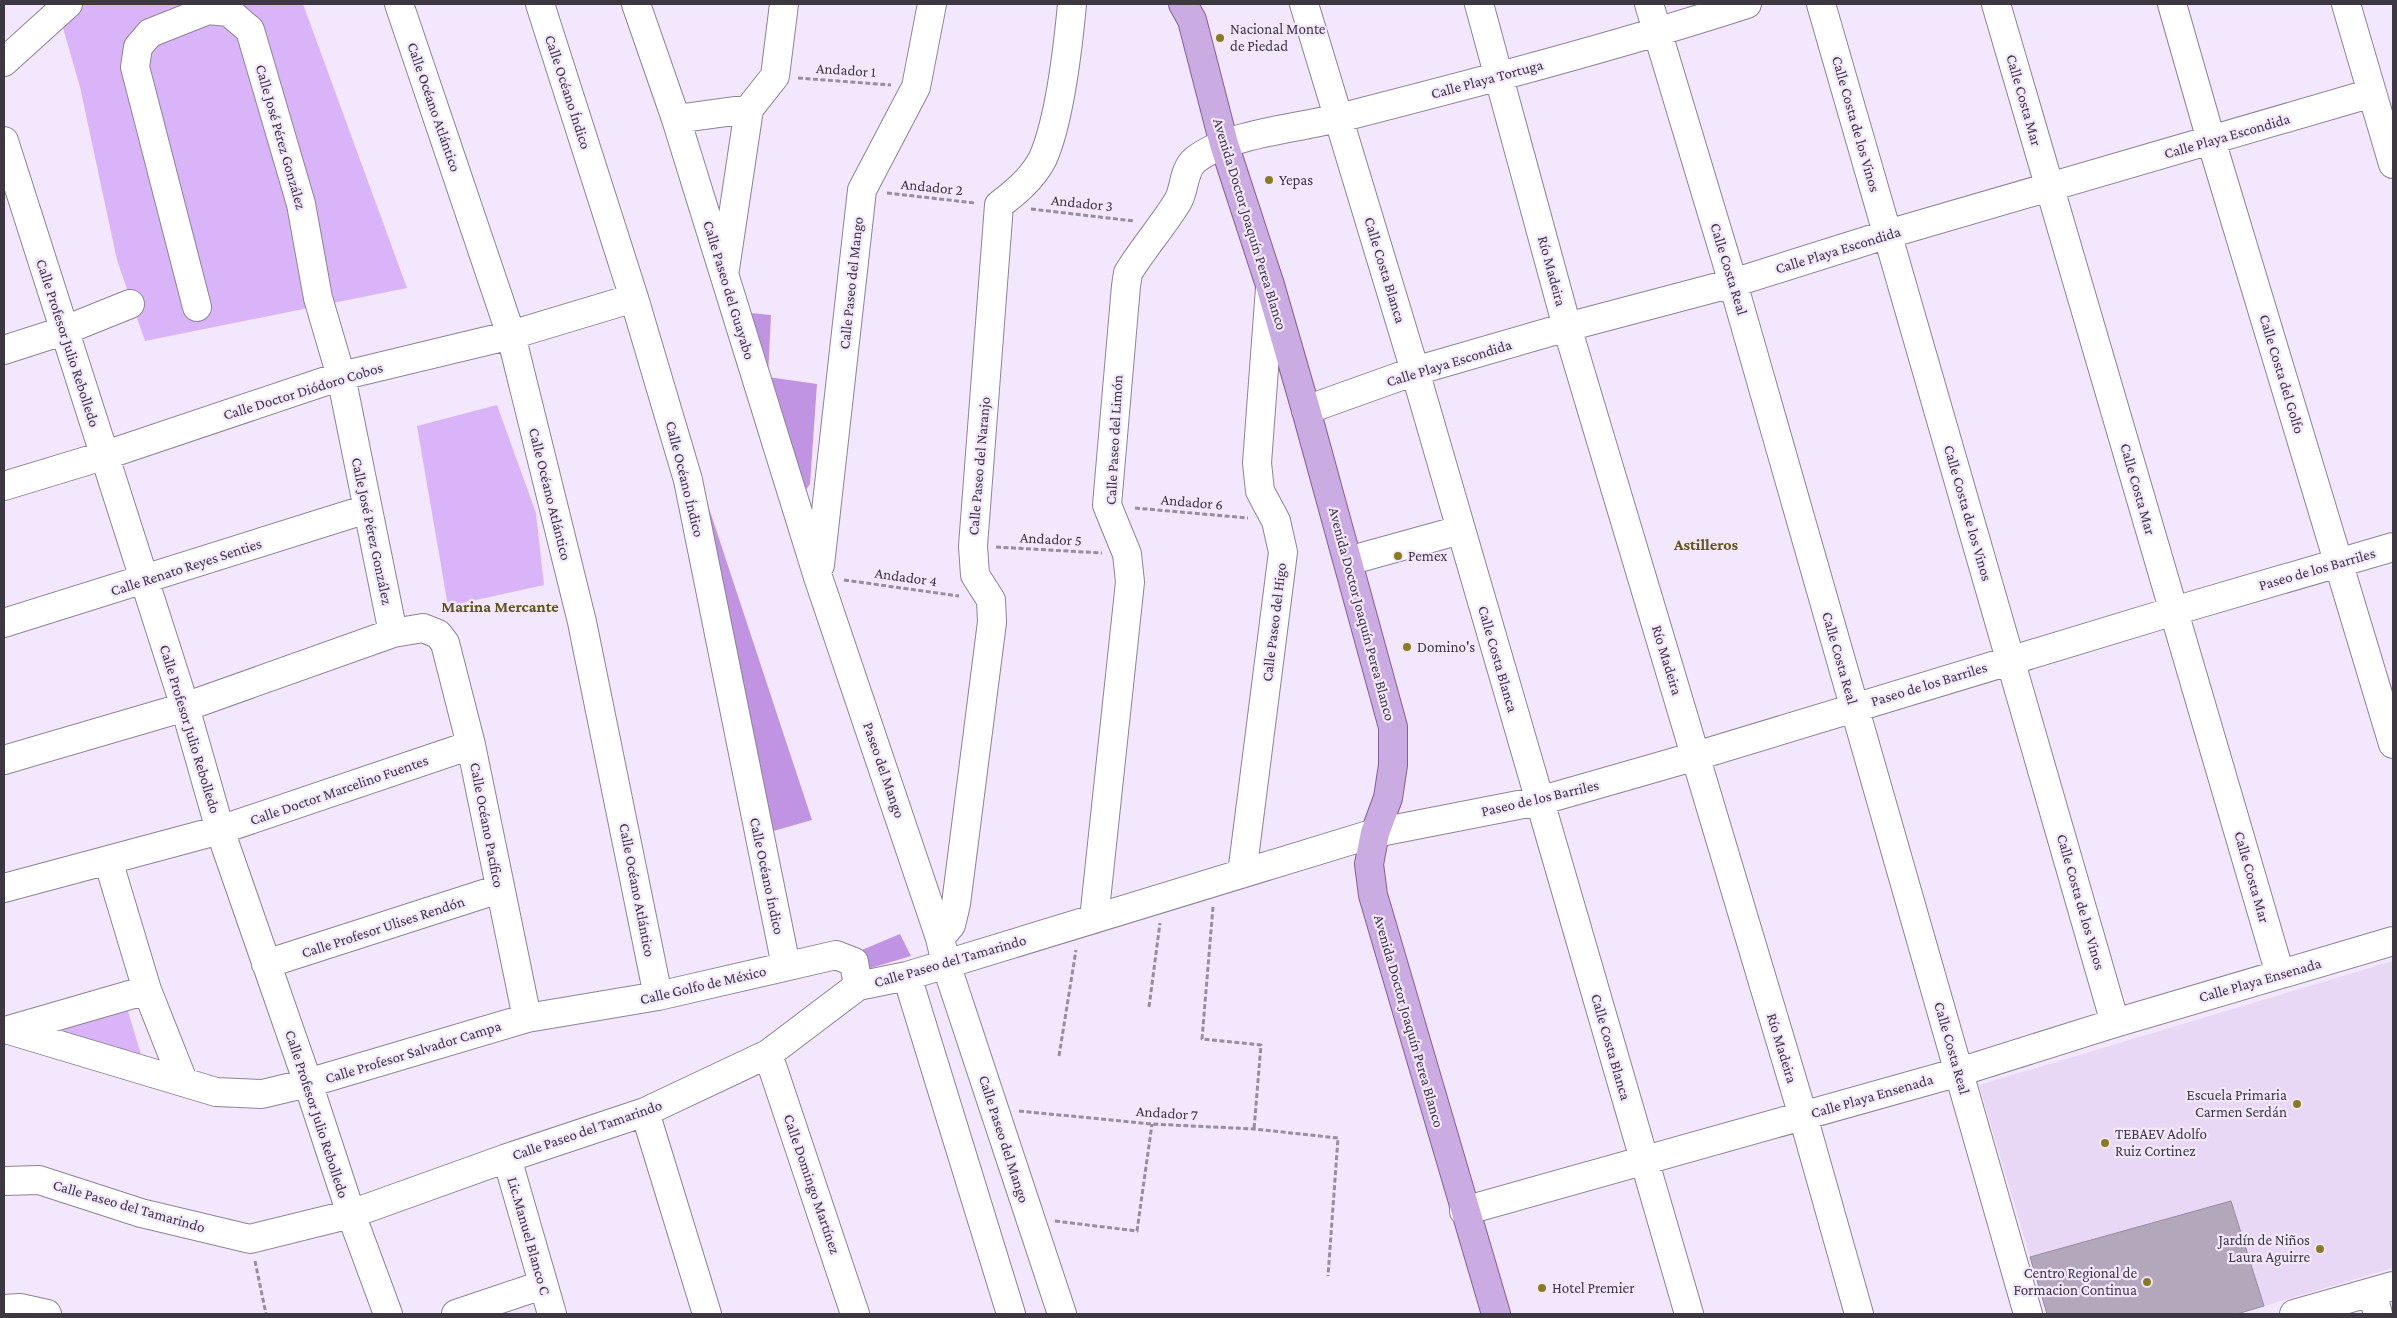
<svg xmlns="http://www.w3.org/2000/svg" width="2397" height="1318" font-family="'Crimson Pro',serif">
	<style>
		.built { fill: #e8d8f5 }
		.green { fill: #dab4f9 }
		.forest { fill: #c094e2 }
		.building { fill: #b3a7bc; stroke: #958a9f }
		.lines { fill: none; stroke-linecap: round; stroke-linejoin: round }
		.minor-casing { stroke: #8d8297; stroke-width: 30 }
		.major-casing { stroke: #825f9d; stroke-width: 30 }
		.path { stroke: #968e9d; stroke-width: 3; stroke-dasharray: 5 2.5; stroke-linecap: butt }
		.minor { stroke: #fff; stroke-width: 28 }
		.major { stroke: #cbace2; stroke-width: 28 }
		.poi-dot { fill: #8a7b21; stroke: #f3e7fd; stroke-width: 2 }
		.labels { text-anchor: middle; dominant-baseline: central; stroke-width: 4.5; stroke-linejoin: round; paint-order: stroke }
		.poi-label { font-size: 15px; fill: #3c3740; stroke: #f3e7fd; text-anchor: start }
		.street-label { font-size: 15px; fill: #3c3740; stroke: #f3e7fd }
		.neighbourhood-label { font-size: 16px; font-weight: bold; fill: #605519; stroke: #f3e7fd }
	</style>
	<rect width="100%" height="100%" fill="#f3e7fd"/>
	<!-- built -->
	<path class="built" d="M2393 961V1268L2264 1306 2231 1201 2030 1257 1979 1085Z"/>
	<!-- green -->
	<path class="green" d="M75 4H303L407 288 145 341 117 260 80 87 59 14Z
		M497 405 536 513 544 585 448 606 417 426Z
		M125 1001 143 1061 40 1031Z"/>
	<!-- forest -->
	<path class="forest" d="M728 311 771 315 768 377 817 384 810 484 804 493Z
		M700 481 812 820 752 837Z
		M900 934 911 956 864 970 857 952Z"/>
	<!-- building -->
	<path class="building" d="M2231 1201 2264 1306 2237 1314H2047L2030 1257Z"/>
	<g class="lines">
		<defs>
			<path id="minor" d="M399 4 511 335 582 622 658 996
				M540 4 634 298 688 480 786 966
				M636 4 676 119 818 577 940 938 946 964 1062 1314
				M1304 4 1415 371 1689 1314
				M1479 4 1567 327 1803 1116 1859 1314
				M1649 4 1733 283 2028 1314
				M1821 4 2115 1023
				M1996 4 2280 974
				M2172 4 2211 140 2393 744
				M2346 4 2393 164
				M4 62 68 4
				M676 119 749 109
				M4 141 185 707 220 830 308 1083 351 1214 388 1314
				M725 269 749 109 775 76 784 4
				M197 307 135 67 138 47 150 33 208 10 229 12 250 30 301 204 318 298 341 376 393 633
				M4 350 63 331 130 304
				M1306 410 1415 371 1567 327 1733 283 1888 234 2372 93
				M4 486 106 455 341 376 511 335 634 298
				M1348 561 1460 530
				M820 565 862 190 916 87 932 4
				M4 623 367 509
				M4 760 185 707 393 633 423 628 438 634 445 643 471 745 527 1018
				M108 860 147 990 183 1081
				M1242 874 1283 552 1276 521 1260 491 1257 463 1270 288
				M4 888 220 830 471 745
				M1094 919 1130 582 1127 554 1107 505 1126 286 1128 273C1143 248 1163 226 1178 201 1185 189 1183 170 1195 160 1229 133 1300 128 1343 117 1479 82 1614 47 1747 4
				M940 938 951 925 956 904 992 622 991 600 975 575 973 546 999 205C1016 192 1033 178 1043 158 1060 119 1068 47 1072 4
				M266 964 499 889
				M907 976 1011 1314
				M9 1030 216 1092 262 1094 308 1083 527 1018 658 996 836 955 854 962 858 986
				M9 1030 147 990
				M768 1054 855 1314
				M645 1112 707 1314
				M507 1158 552 1314
				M4 1181 39 1180 141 1213 250 1239 351 1214 507 1158 645 1112 768 1054 858 986 907 976 1375 833 1539 801 1696 756 2174 611 2393 547
				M1464 1211 1959 1072 2115 1023 2393 941
				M2372 1292 2378 1314
				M4 1309 20 1308 47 1314
				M456 1314 542 1285
				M2294 1314 2393 1286"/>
			<path id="major" d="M1183 4 1192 20 1224 144 1270 285 1306 410 1393 727V765L1388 798 1375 833 1369 864 1373 895 1496 1314"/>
		</defs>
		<!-- minor casing -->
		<use href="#minor" class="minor-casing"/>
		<!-- major casing -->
		<use href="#major" class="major-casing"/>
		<!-- path -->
		<path class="path" d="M798 78 891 85
			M887 193 975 203
			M1031 209 1134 221
			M1135 508 1248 518
			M996 547 1102 553
			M844 580 959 596
			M1213 907 1202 1039 1261 1045 1254 1129
			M1149 1007 1160 923
			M1059 1056 1076 950
			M1019 1111 1152 1124 1254 1129 1338 1138 1328 1276
			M1055 1221 1137 1231 1152 1124
			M255 1261 266 1314"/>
		<!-- minor -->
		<use href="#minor" class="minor"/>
		<!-- major -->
		<use href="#major" class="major"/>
	</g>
	<!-- markers -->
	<g class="poi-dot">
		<circle cx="1220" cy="38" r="5"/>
		<circle cx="1269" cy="180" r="5"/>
		<circle cx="1398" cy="556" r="5"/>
		<circle cx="1407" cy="647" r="5"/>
		<circle cx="2297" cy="1104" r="5"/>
		<circle cx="2105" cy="1143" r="5"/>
		<circle cx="2320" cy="1249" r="5"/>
		<circle cx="2147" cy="1282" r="5"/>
		<circle cx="1542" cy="1288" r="5"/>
	</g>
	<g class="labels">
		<!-- poi labels -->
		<g class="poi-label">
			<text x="1230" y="29">Nacional Monte<tspan x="1230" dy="17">de Piedad</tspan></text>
			<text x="1279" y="180">Yepas</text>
			<text x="1408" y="556">Pemex</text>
			<text x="1417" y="647">Domino's</text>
			<text x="2287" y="1095" text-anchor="end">Escuela Primaria<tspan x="2287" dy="17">Carmen Serdán</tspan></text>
			<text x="2115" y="1134">TEBAEV Adolfo<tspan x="2115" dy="17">Ruiz Cortinez</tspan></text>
			<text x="2310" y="1240" text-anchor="end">Jardín de Niños<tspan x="2310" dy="17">Laura Aguirre</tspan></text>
			<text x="2137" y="1273" text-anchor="end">Centro Regional de<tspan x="2137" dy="17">Formacion Continua</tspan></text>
			<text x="1552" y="1288">Hotel Premier</text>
		</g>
		<!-- street labels -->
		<g class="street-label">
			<text transform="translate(846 70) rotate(4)">Andador 1</text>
			<text transform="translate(1487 79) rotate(-15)">Calle Playa Tortuga</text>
			<text transform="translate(568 92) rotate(72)">Calle Océano Índico</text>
			<text transform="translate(2024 100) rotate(74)">Calle Costa Mar</text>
			<text transform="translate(434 107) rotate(71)">Calle Océano Atlántico</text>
			<text transform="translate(1856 124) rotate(74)">Calle Costa de los Vinos</text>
			<text transform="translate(2227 136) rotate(-16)">Calle Playa Escondida</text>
			<text transform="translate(281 137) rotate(74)">Calle José Pérez González</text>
			<text transform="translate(932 187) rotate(6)">Andador 2</text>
			<text transform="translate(1082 203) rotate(6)">Andador 3</text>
			<text transform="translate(1250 224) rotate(73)">Avenida Doctor Joaquín Perea Blanco</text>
			<text transform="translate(1838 250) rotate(-17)">Calle Playa Escondida</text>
			<text transform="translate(1729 269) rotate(73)">Calle Costa Real</text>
			<text transform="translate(1385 270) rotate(73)">Calle Costa Blanca</text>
			<text transform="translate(1552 271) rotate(75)">Río Madeira</text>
			<text transform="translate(851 283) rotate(-84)">Calle Paseo del Mango</text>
			<text transform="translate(729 290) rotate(73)">Calle Paseo del Guayabo</text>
			<text transform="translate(68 343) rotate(72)">Calle Profesor Julio Rebolledo</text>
			<text transform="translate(1449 363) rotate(-17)">Calle Playa Escondida</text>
			<text transform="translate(2282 374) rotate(73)">Calle Costa del Golfo</text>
			<text transform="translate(303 391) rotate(-17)">Calle Doctor Diódoro Cobos</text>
			<text transform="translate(1114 440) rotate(-87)">Calle Paseo del Limón</text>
			<text transform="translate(979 466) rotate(-85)">Calle Paseo del Naranjo</text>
			<text transform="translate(685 479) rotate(76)">Calle Océano Índico</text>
			<text transform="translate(2138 489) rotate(74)">Calle Costa Mar</text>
			<text transform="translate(550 494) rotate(76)">Calle Océano Atlántico</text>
			<text transform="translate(1192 502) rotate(5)">Andador 6</text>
			<text transform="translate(1968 513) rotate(74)">Calle Costa de los Vinos</text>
			<text transform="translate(372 531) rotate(78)">Calle José Pérez González</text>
			<text transform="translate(1051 539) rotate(3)">Andador 5</text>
			<text transform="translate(186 567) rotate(-18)">Calle Renato Reyes Senties</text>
			<text transform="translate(2317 569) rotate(-16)">Paseo de los Barriles</text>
			<text transform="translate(906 577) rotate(8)">Andador 4</text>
			<text transform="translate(1362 614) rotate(75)">Avenida Doctor Joaquín Perea Blanco</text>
			<text transform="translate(1274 622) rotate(-83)">Calle Paseo del Higo</text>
			<text transform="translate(1840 658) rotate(74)">Calle Costa Real</text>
			<text transform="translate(1498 659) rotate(74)">Calle Costa Blanca</text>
			<text transform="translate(1667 660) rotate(73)">Río Madeira</text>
			<text transform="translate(1929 684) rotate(-17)">Paseo de los Barriles</text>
			<text transform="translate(190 729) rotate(73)">Calle Profesor Julio Rebolledo</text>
			<text transform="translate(884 770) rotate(71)">Paseo del Mango</text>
			<text transform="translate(339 790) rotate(-19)">Calle Doctor Marcelino Fuentes</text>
			<text transform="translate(1540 798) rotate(-13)">Paseo de los Barriles</text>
			<text transform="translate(487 825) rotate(79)">Calle Océano Pacífico</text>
			<text transform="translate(767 876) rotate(78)">Calle Océano Índico</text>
			<text transform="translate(2252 877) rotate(74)">Calle Costa Mar</text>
			<text transform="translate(637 890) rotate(79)">Calle Océano Atlántico</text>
			<text transform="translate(2081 902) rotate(74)">Calle Costa de los Vinos</text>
			<text transform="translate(383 927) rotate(-18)">Calle Profesor Ulises Rendón</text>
			<text transform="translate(950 961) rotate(-16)">Calle Paseo del Tamarindo</text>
			<text transform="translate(2260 980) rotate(-16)">Calle Playa Ensenada</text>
			<text transform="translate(703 985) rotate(-13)">Calle Golfo de México</text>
			<text transform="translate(1409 1021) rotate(74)">Avenida Doctor Joaquín Perea Blanco</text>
			<text transform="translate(1611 1047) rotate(74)">Calle Costa Blanca</text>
			<text transform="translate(1782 1048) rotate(73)">Río Madeira</text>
			<text transform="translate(1952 1048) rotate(74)">Calle Costa Real</text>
			<text transform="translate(413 1052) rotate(-17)">Calle Profesor Salvador Campa</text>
			<text transform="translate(1872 1096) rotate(-16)">Calle Playa Ensenada</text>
			<text transform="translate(1167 1113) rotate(4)">Andador 7</text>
			<text transform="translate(317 1114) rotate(72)">Calle Profesor Julio Rebolledo</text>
			<text transform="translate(587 1130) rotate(-19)">Calle Paseo del Tamarindo</text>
			<text transform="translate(1004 1139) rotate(72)">Calle Paseo del Mango</text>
			<text transform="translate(812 1184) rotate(71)">Calle Domingo Martínez</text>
			<text transform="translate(129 1206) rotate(16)">Calle Paseo del Tamarindo</text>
			<text transform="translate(529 1236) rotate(74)">Lic.Manuel Blanco C</text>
		</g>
		<!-- neighbourhood labels -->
		<g class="neighbourhood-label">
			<text x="1706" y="544">Astilleros</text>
			<text x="500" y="606">Marina Mercante</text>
		</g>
	</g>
	<!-- border -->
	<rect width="2397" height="1318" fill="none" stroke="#3c3740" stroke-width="10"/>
</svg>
